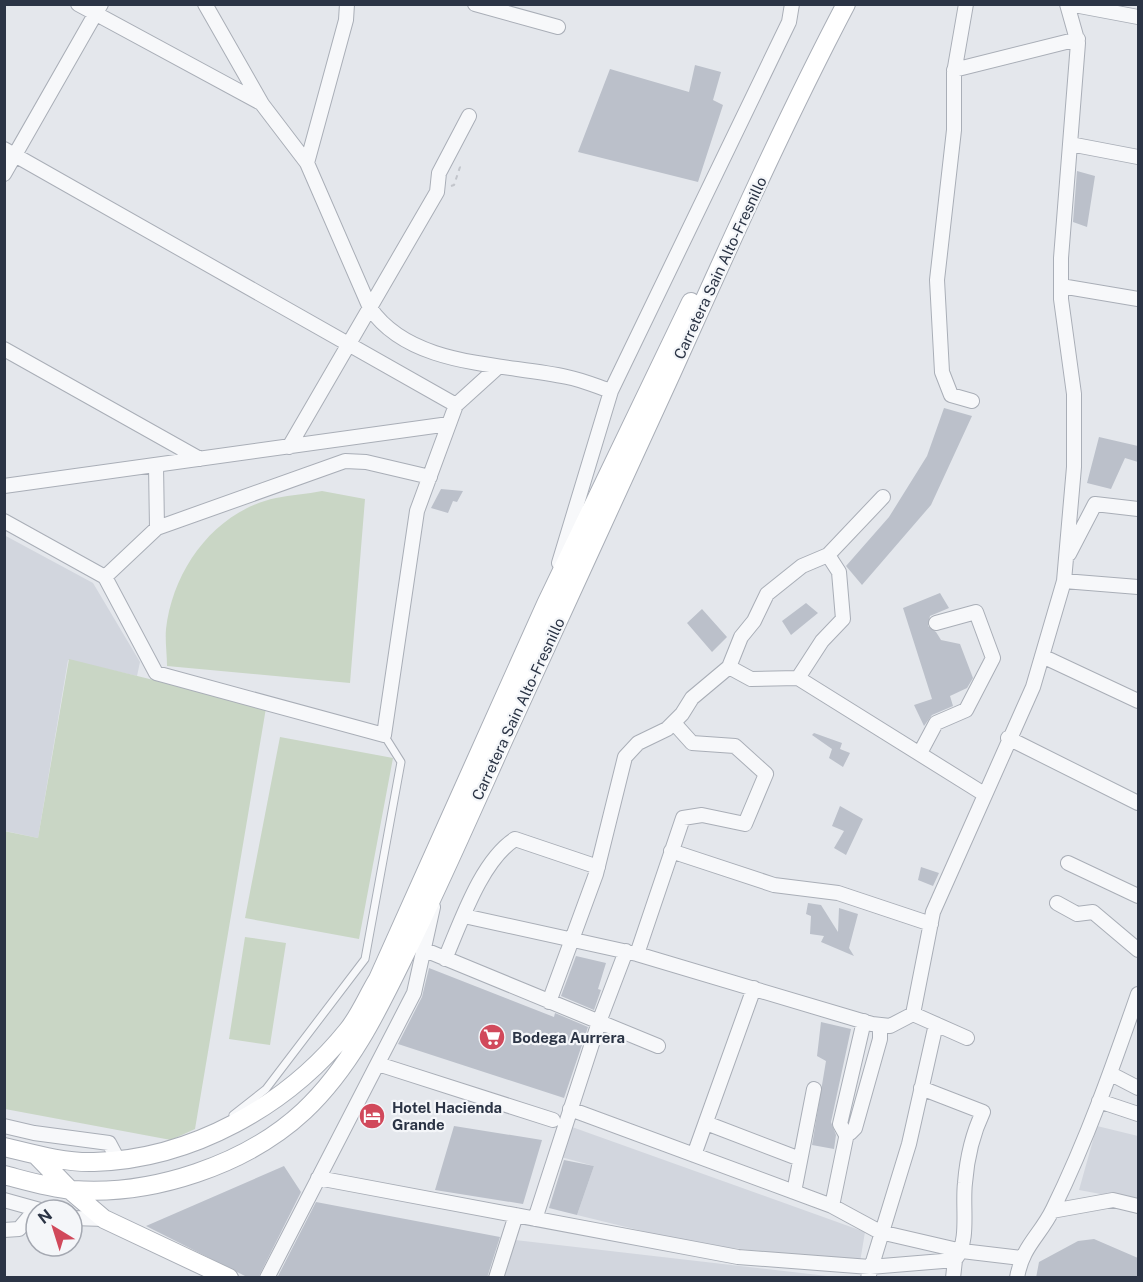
<svg xmlns="http://www.w3.org/2000/svg" width="1143" height="1282" font-family="'Public Sans',sans-serif">
	<style>
		.built { fill: #d2d6de }
		.green { fill: #c9d6c5 }
		.building { fill: #bbc0ca }
		.lines { fill: none; stroke-linecap: round; stroke-linejoin: round }
		.lane-casing { stroke: #a9aeb7; stroke-width: 9 }
		.street-casing { stroke: #a9aeb7; stroke-width: 16 }
		.secondary-casing { stroke: #a9aeb7; stroke-width: 20 }
		.path { stroke: #c2c5cb; stroke-width: 2; stroke-dasharray: 4.5 4.5; stroke-linecap: butt }
		.lane { stroke: #f7f8fa; stroke-width: 7 }
		.street { stroke: #f7f8fa; stroke-width: 14 }
		.secondary { stroke: #fff; stroke-width: 18 }
		.labels { text-anchor: middle; dominant-baseline: central; stroke-width: 4.5; stroke-linejoin: round; paint-order: stroke }
		.street-label { font-size: 15px; fill: #2b3445; stroke: #f4f6f9 }
		.poi-label { font-size: 15px; font-weight: bold; fill: #2b3445; stroke: #f4f6f9; text-anchor: start }
	</style>
	<rect width="100%" height="100%" fill="#e4e7ec"/>
	<!-- built -->
	<path class="built" d="M4 535 93 583 140 662 137 676 68 660 38 838 5 831Z
		M1097 1126 1138 1136V1201L1079 1190Z
		M572 1127 865 1232 860 1262 695 1244 577 1215 594 1166 561 1157Z
		M515 1240 836 1277 503 1278Z"/>
	<!-- green -->
	<path class="green" d="M322 491 365 499 350 683 167 666C167 654 165 641 166 629 173 569 215 511 276 498 291 495 307 494 322 491Z
		M69 659 266 708 195 1129 171 1140 5 1109 4 831 38 838Z
		M280 737 393 758 359 939 245 918Z
		M245 937 286 943 270 1045 229 1039Z"/>
	<!-- building -->
	<path class="building" d="M695 65 721 72 713 100 723 105 698 182 578 152 610 69 689 92Z
		M1077 171 1095 176 1087 227 1073 222Z
		M944 408 972 416 931 505 862 585 846 566 889 517 927 456Z
		M1099 437 1138 446V462L1125 458 1111 489 1087 483Z
		M441 489 463 491 457 502 453 501 448 513 431 508Z
		M940 593 949 608 930 616 928 626 936 632 941 640 960 644 973 678 967 688 950 696 953 706 932 715 924 726 914 705 932 699 903 608Z
		M806 603 818 613 791 635 782 621Z
		M702 609 727 637 712 652 687 623Z
		M814 733 842 743 840 749 850 753 843 767 829 758 832 749 812 735Z
		M840 806 863 819 846 855 834 848 844 831 832 826Z
		M921 867 939 873 933 886 918 880Z
		M808 903 821 905 838 932 839 908 858 914 849 948 854 956 821 942 824 936 810 934 811 916 806 914Z
		M576 956 606 963 598 989 601 990 594 1010 561 996Z
		M429 968 554 1017 555 1013 588 1027 564 1098 398 1044 422 997Z
		M821 1022 851 1029 831 1122 836 1135 834 1149 812 1145 826 1061 817 1056Z
		M454 1126 542 1140 523 1204 435 1190Z
		M564 1160 594 1166 577 1215 549 1208Z
		M284 1166 301 1192 258 1278H249L146 1226Z
		M316 1202 500 1237 487 1278H277Z
		M1094 1239 1138 1258V1278H1036L1039 1262 1078 1241Z"/>
	<g class="lines">
		<defs>
			<path id="lane" d="M233 1115 266 1089 365 959 401 762 384 735"/>
			<path id="street" d="M78 4 261 103
				M205 4 262 104 307 163 370 308C411 368 504 363 567 377 582 380 596 386 611 391
				M475 4 558 27
				M966 4 954 73V130L937 280 942 372 951 395 972 401
				M1069 4 1138 17
				M954 70 1078 39
				M1070 144 1138 157
				M4 149 456 405
				M307 163 346 20 347 4
				M4 174 101 4
				M1061 286 1138 299
				M4 349 200 459
				M289 447 437 192 439 173 469 116
				M4 486 449 424
				M4 521 105 577 156 673 384 735 417 511 456 405 498 367
				M157 528 345 461 366 462 430 477
				M1069 554 1095 504 1138 509
				M559 563 611 391 789 22 792 4
				M105 577 157 528 156 465
				M1064 581 1138 587
				M1042 656 1138 701
				M729 667 751 679 798 678 984 794
				M798 678 822 641 843 619 839 572 828 555
				M1008 738 1138 803
				M920 753 936 723 966 710 993 658 976 612 936 623
				M671 851 774 885 838 893 931 924
				M1068 863 1138 896
				M1057 903 1077 914 1093 912 1138 950
				M464 916 637 954 872 1024 890 1026 913 1014 967 1038
				M425 950 658 1046
				M637 954 683 818 702 815 745 824 766 774 735 746 692 743 674 723
				M445 959C461 922 481 861 515 839L598 867
				M549 1002 596 874 625 757 638 743 667 729 682 714 692 698 729 667 741 637 754 621 767 594 802 566 828 555 883 497
				M913 1014 933 912 1033 687 1064 581 1074 467V394L1061 299V258L1078 43 1067 4
				M864 1021 840 1124 845 1133H850L855 1128 880 1039V1025
				M378 1064 553 1120
				M1111 1074 1138 1088
				M1099 1101 1138 1114
				M570 1109 832 1206 880 1232 962 1251 1021 1258
				M706 1123 800 1159
				M4 1126 34 1133 109 1143 118 1160
				M694 1155 754 988
				M318 1178 738 1257 870 1267 955 1260C970 1241 962 1207 965 1183 967 1158 972 1135 983 1112L921 1088
				M794 1192 814 1089
				M4 1200 40 1210
				M832 1206 847 1133
				M1052 1211 1113 1200 1138 1206
				M72 1218 104 1219
				M535 1219 599 1022 626 951
				M4 1230 19 1229 36 1209
				M267 1278 414 993 433 907
				M496 1278 516 1215
				M868 1278 909 1144 936 1024
				M953 1278 955 1260
				M1017 1278C1022 1246 1040 1236 1053 1209 1087 1140 1113 1066 1138 994"/>
			<path id="secondary" d="M4 1147C33 1154 65 1163 94 1162 192 1159 287 1106 348 1030 360 1015 368 995 378 979L546 604 691 302
				M36 1155 70 1190 104 1219 229 1278
				M4 1175C27 1181 50 1188 73 1190 152 1196 246 1165 304 1111 354 1064 382 1001 412 940 444 874 473 808 503 741 559 618 616 495 672 372 728 248 783 124 846 4"/>
		</defs>
		<!-- lane casing -->
		<use href="#lane" class="lane-casing"/>
		<!-- street casing -->
		<use href="#street" class="street-casing"/>
		<!-- secondary casing -->
		<use href="#secondary" class="secondary-casing"/>
		<!-- path -->
		<path class="path" d="M451 186 454 185 460 167 458 163"/>
		<!-- lane -->
		<use href="#lane" class="lane"/>
		<!-- street -->
		<use href="#street" class="street"/>
		<!-- secondary -->
		<use href="#secondary" class="secondary"/>
	</g>
	<!-- icons -->
	<defs>
		<symbol id="supermarket-disc" viewBox="-11 -11 22 22"><circle r="9.5" fill="#d1495b" stroke="#f4f6f9"/><path d="M-6-5.5h2.5l.6 2H6L4.5 2H-2.5L-4.4-4H-6ZM-1.5 3.2a1.3 1.3 0 1 0 .1 0ZM3 3.2a1.3 1.3 0 1 0 .1 0Z" fill="#fff"/></symbol>
		<symbol id="hotel-disc" viewBox="-11 -11 22 22"><circle r="9.5" fill="#d1495b" stroke="#f4f6f9"/><path d="M-6-4.5h1.5V1H6V5H4.5V3h-9V5H-6ZM-4 0a1.8 1.8 0 1 1 3.6 0ZM.5 0V-2.5h3Q6-2.5 6 0Z" fill="#fff"/></symbol>
	</defs>
	<g fill-rule="evenodd">
		<use href="#supermarket-disc" x="477" y="1022" width="30" height="30"/>
		<use href="#hotel-disc" x="357" y="1101" width="30" height="30"/>
	</g>
	<g class="labels">
		<!-- street labels -->
		<g class="street-label">
			<text transform="translate(720 268) rotate(-65)">Carretera Sain Alto-Fresnillo</text>
			<text transform="translate(518 709) rotate(-65)">Carretera Sain Alto-Fresnillo</text>
		</g>
		<!-- poi labels -->
		<g class="poi-label">
			<text x="512" y="1037">Bodega Aurrera</text>
			<text x="392" y="1107">Hotel Hacienda<tspan x="392" dy="17">Grande</tspan></text>
		</g>
	</g>
	<!-- border -->
	<rect width="1143" height="1282" fill="none" stroke="#2b3445" stroke-width="12"/>
	<!-- north arrow -->
	<g transform="translate(54 1228) rotate(322)"><circle r="28" fill="#f4f6f9" stroke="#a4a8b1" stroke-width="1.5"/>
	<path d="M0-4.5L10 22L0 15L-10 22Z" fill="#d1495b"/>
	<text y="-9" font-size="16" font-weight="bold" text-anchor="middle" fill="#2b3445">N</text>
	</g>
</svg>
